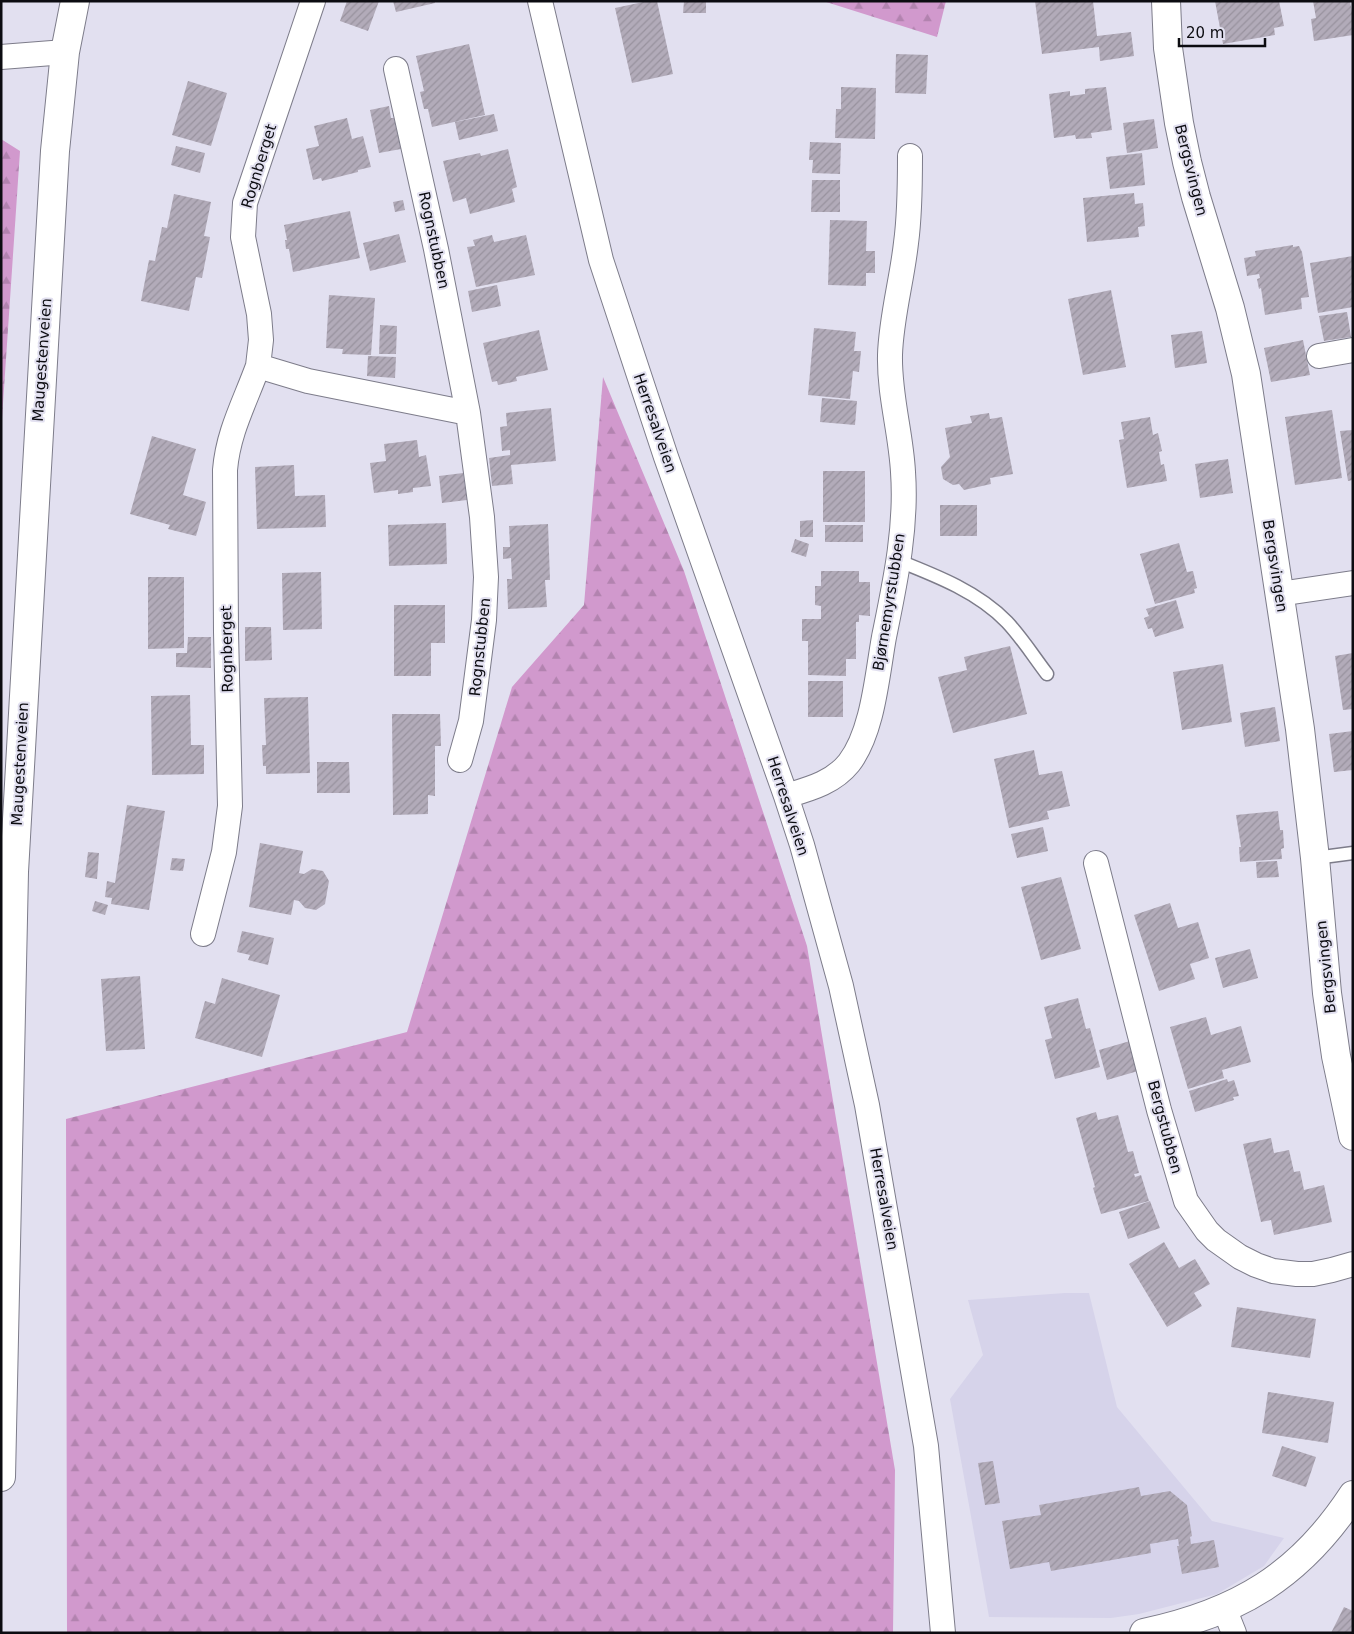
<svg xmlns="http://www.w3.org/2000/svg" width="1354" height="1634" font-family="'DejaVu Sans',sans-serif">
	<style>
		.built { fill: #d6d3ea }
		.forest { fill: url(#forest-firs) }
		.building { fill: url(#building-hatch) }
		.lines { fill: none; stroke-linecap: round; stroke-linejoin: round }
		.service-casing { stroke: #7d7c8a; stroke-width: 15 }
		.minor-casing { stroke: #7d7c8a; stroke-width: 26 }
		.tertiary-casing { stroke: #7d7c8a; stroke-width: 30 }
		.secondary-casing { stroke: #7d7c8a; stroke-width: 30 }
		.service { stroke: #fff; stroke-width: 12 }
		.minor { stroke: #fff; stroke-width: 24 }
		.tertiary { stroke: #fff; stroke-width: 28 }
		.secondary { stroke: #fff; stroke-width: 28 }
		.labels { text-anchor: middle; dominant-baseline: central; stroke-width: 4; stroke-linejoin: round; paint-order: stroke }
		.street-label { font-size: 15px; fill: #0c0c11; stroke: #e2e0f0 }
	</style>
	<defs>
		<pattern id="forest-firs" width="22" height="20" patternUnits="userSpaceOnUse" patternTransform="scale(1.25)"><rect width="22" height="20" fill="#d199cd"/><path d="M5 1l3.5 6h-7zM16 11l3.5 6h-7z" fill="#b283af"/></pattern>
		<pattern id="building-hatch" width="6" height="6" patternUnits="userSpaceOnUse" patternTransform="scale(1.25)"><rect width="6" height="6" fill="#b2abb9"/><path d="M-1 1l2-2M0 6l6-6M5 7l2-2" fill="none" stroke="#98929e"/></pattern>
	</defs>
	<rect width="100%" height="100%" fill="#e2e0f0"/>
	<!-- built -->
	<path class="built" d="M1065 1293H1089L1117 1407 1212 1521 1284 1538 1264 1566 1217 1594 1139 1614 1111 1618 989 1617 950 1399 983 1355 968 1300Z"/>
	<!-- forest -->
	<path class="forest" d="M823 1H946L937 37Z
		M1 139 20 151 1 433Z
		M603 377 684 571 807 946 895 1470 893 1633H67L66 1119 407 1032 512 687 584 605Z"/>
	<!-- building -->
	<path class="building" d="M347 1H379L368 31 340 21Z
		M393 1H435V3L396 12Z
		M648 1H657L673 74 632 83 615 8Z
		M684 1H706V13H683Z
		M1035 1H1093L1097 36 1131 32 1134 56 1100 61 1099 47 1042 54Z
		M1215 1H1279L1284 26 1274 28 1275 35 1223 44Z
		M1313 1H1350L1353 18V35L1314 41 1311 19 1316 18Z
		M469 44 485 115 432 127 428 109H424L420 92 424 91 416 56Z
		M896 54 928 55 926 94 895 93Z
		M188 81 227 93 211 146 172 135Z
		M841 87 876 88 875 139 835 138 836 109H841Z
		M1106 87 1112 130 1091 133 1092 138 1076 139 1075 135 1054 138 1049 94 1070 91V96L1085 94V89Z
		M389 106 391 118H394L401 149 379 153 370 110Z
		M494 114 498 131 459 140 455 122Z
		M347 118 352 139 363 136 371 167 358 170V172L322 181 321 178 313 180 306 149 319 146 314 126Z
		M1154 119 1158 148 1127 153 1123 123Z
		M810 142 841 143 840 174 812 173 813 160H809Z
		M176 146 205 153 200 173 171 165Z
		M508 149 517 187 512 189 515 202 470 214 466 198 453 202 443 161 480 153 481 156Z
		M1142 153 1145 185 1110 189 1106 157Z
		M812 180H840V212H811Z
		M1134 193 1135 204 1143 203 1145 226 1138 227 1139 237 1087 242 1083 198Z
		M174 194 211 202 204 236 210 237 202 278 196 277 189 311 141 301 149 260 155 261 162 227 167 228Z
		M403 200 405 210 395 212 393 202Z
		M350 211 360 258 293 272 289 249H286L285 240H287L284 225Z
		M830 220 867 221 866 251H875V273H866V286L828 285Z
		M399 234 406 262 370 271 363 243Z
		M492 235 494 242 526 235 535 275 476 287 467 247 475 246 473 240Z
		M1293 245V247L1299 246 1302 252 1309 297 1301 298 1302 309 1265 315 1261 288 1259 289 1257 279 1260 278 1259 274 1247 276 1244 258 1256 256 1255 251Z
		M1353 256V307L1318 313 1310 263Z
		M497 285 501 306 472 312 468 291Z
		M1111 290 1126 367 1083 375 1068 299Z
		M329 295 375 298 371 355 342 354 343 349 326 348Z
		M1347 312 1351 337 1324 341 1319 316Z
		M380 325 397 326 396 354H379Z
		M814 328 856 332 854 351H861L859 372 853 371 850 399 808 395Z
		M539 330 548 370 516 377 517 381 498 385 497 381 492 382 483 343Z
		M1202 331 1207 363 1175 368 1171 335Z
		M1303 340 1310 375 1271 382 1264 348Z
		M368 356 396 357 395 378 367 376Z
		M822 398 857 401 855 425 820 422Z
		M551 408 556 461 511 465 513 484 492 486 489 458 510 455V450L502 451 500 427 507 426 506 413Z
		M1332 410 1342 478 1295 485 1285 417Z
		M989 413 990 419 1002 417 1013 474 990 478 991 484 964 490 959 484 953 485 943 479 941 467 950 457 945 428 972 423 970 416Z
		M1150 417 1153 435 1158 433 1162 451 1159 452 1161 465 1164 464 1167 481 1127 488 1119 440 1124 439 1121 422Z
		M1353 430V480L1348 481 1340 431Z
		M152 436 196 449 183 495 206 502 196 536 168 529 170 525 130 514Z
		M417 440 419 457 426 455 431 486 413 488V492L398 494V490L374 493 370 463 386 461 384 444Z
		M1228 459 1233 493 1200 498 1195 464Z
		M294 465 295 496 325 495 326 527 257 529 255 467Z
		M823 471H865V522H823Z
		M463 473 467 500 442 503 439 476Z
		M940 505H977V536H940Z
		M813 520V537H800V521Z
		M446 523 447 564 389 566 388 525Z
		M548 524 550 580H545L547 607 508 609 507 579H512L511 558 503 559V547H510L509 526Z
		M825 525H863V542H825Z
		M795 539 809 544 806 557 791 552Z
		M1179 543 1187 572 1193 571 1197 588 1194 589 1195 593 1155 604 1140 554Z
		M821 571H859V582H870V616L859 615V622H856V659H846V676L808 675V641H802V619H821V606L815 605V586H821Z
		M321 572 322 629 283 630 282 573Z
		M148 577H184V648L148 649Z
		M1176 600 1184 628 1155 637 1152 628 1148 629 1144 618 1149 616 1146 609Z
		M394 605H445V643H431V676H394Z
		M245 627H271L272 660 245 661Z
		M188 637H211V668L176 667V653H187Z
		M1010 646 1027 714 953 733 938 677 967 670 964 657Z
		M1353 653V709L1343 710 1335 656Z
		M1223 664 1232 722 1182 730 1173 672Z
		M808 681H843V717H808Z
		M190 695 191 745H204V774L152 775 151 696Z
		M308 697 310 773 266 774V766H263L262 745H266L264 698Z
		M1275 707 1280 741 1245 747 1240 713Z
		M392 714H440L441 746H435V796L428 795V814L393 815Z
		M1353 731V770L1334 772 1329 734Z
		M1034 750 1039 775 1062 771 1070 806 1047 811 1049 819 1009 828 994 759Z
		M317 762H349L350 793H317Z
		M127 805 165 811 149 910 111 904 112 898 105 897 107 881 115 883Z
		M1278 811 1280 830H1283L1284 848 1281 849 1282 859 1240 862 1239 847H1241L1236 815Z
		M1043 827 1048 851 1017 858 1011 834Z
		M260 843 303 851 299 873 304 874 312 869 323 871 329 881 325 904 316 910 305 908 299 901 294 900 291 915 249 907Z
		M88 852 99 853 97 879 85 877Z
		M172 858 185 859 183 871 170 870Z
		M1277 861 1279 877 1257 878 1256 862Z
		M1061 877 1081 949 1041 960 1021 887Z
		M95 901 108 905 105 915 92 911Z
		M1170 903 1178 928 1198 922 1209 958 1190 964 1195 979 1159 991 1134 915Z
		M242 931 274 938 268 965 248 960 250 955 237 952Z
		M1250 949 1258 978 1223 988 1215 958Z
		M140 976 145 1049 106 1051 101 979Z
		M222 978 280 995 262 1057 195 1038 205 1001 215 1004Z
		M1078 998 1086 1029 1090 1028 1100 1067 1055 1079 1045 1040 1052 1038 1044 1007Z
		M1206 1017 1211 1035 1241 1026 1251 1062 1222 1070 1224 1078 1188 1089 1170 1027Z
		M1130 1041 1138 1071 1107 1080 1099 1050Z
		M1227 1079 1228 1082 1234 1080 1239 1096 1233 1097 1234 1100 1195 1112 1189 1091Z
		M1096 1112 1098 1120 1118 1115 1128 1152 1133 1151 1139 1173 1134 1174 1135 1177 1141 1175 1149 1201 1101 1214 1093 1188 1095 1187 1076 1118Z
		M1271 1138 1274 1153 1289 1150 1294 1172 1300 1171 1304 1190 1324 1185 1332 1222 1274 1235 1271 1220 1261 1222 1243 1144Z
		M1150 1201 1160 1228 1128 1239 1119 1212Z
		M1164 1242 1179 1268 1195 1259 1210 1284 1194 1293 1202 1306 1167 1327 1129 1264Z
		M1237 1307 1316 1319 1310 1358 1231 1347Z
		M1268 1392 1334 1402 1328 1443 1262 1433Z
		M1282 1446 1316 1457 1306 1487 1272 1476Z
		M993 1461 1000 1503 985 1505 978 1463Z
		M1139 1487 1141 1496 1170 1491 1187 1505 1192 1536 1190 1537 1191 1544 1214 1540 1219 1567 1182 1574 1177 1546H1179L1178 1539 1150 1544 1151 1553 1051 1571 1049 1562 1010 1569 1002 1521 1041 1515 1039 1505Z
		M1344 1607 1353 1611V1633H1331Z"/>
	<g class="lines">
		<defs>
			<path id="service" d="M899 561C937 576 978 592 1007 622 1022 638 1034 657 1047 674
				M1315 858 1353 853"/>
			<path id="minor" d="M313 1 245 203 243 237 259 314 261 340 258 366 308 381 468 413 436 249 396 69
				M540 1 601 260 666 457 786 796 802 845 841 986 867 1105 926 1446 943 1633
				M1 57 65 52
				M1319 356 1353 350
				M1279 594 1353 583
				M460 760 471 721 484 620 486 577 482 517 468 413
				M786 796C809 789 833 783 849 763 873 732 877 676 884 637 895 583 907 528 903 472 901 433 889 395 890 355 891 318 902 280 906 243 910 214 910 185 910 156
				M1096 863 1159 1110 1186 1201 1207 1231 1216 1240 1240 1257 1256 1265 1273 1271 1297 1274H1313L1332 1270 1353 1264
				M203 934 224 852 230 806 226 632 225 470C228 432 245 402 258 366
				M1224 1608 1234 1633"/>
			<path id="tertiary" d="M1166 1 1168 48 1179 123 1187 162 1196 197 1230 308 1246 374 1300 729 1315 858 1327 993 1336 1056 1353 1136
				M1144 1633C1238 1613 1300 1576 1353 1495"/>
			<path id="secondary" d="M1 1477 14 872 55 151 65 52 75 1"/>
		</defs>
		<!-- service casing -->
		<use href="#service" class="service-casing"/>
		<!-- minor casing -->
		<use href="#minor" class="minor-casing"/>
		<!-- tertiary casing -->
		<use href="#tertiary" class="tertiary-casing"/>
		<!-- secondary casing -->
		<use href="#secondary" class="secondary-casing"/>
		<!-- service -->
		<use href="#service" class="service"/>
		<!-- minor -->
		<use href="#minor" class="minor"/>
		<!-- tertiary -->
		<use href="#tertiary" class="tertiary"/>
		<!-- secondary -->
		<use href="#secondary" class="secondary"/>
	</g>
	<g class="labels">
		<!-- street labels -->
		<g class="street-label">
			<text transform="translate(259 166) rotate(-73)">Rognberget</text>
			<text transform="translate(1191 170) rotate(76)">Bergsvingen</text>
			<text transform="translate(434 240) rotate(78)">Rognstubben</text>
			<text transform="translate(42 360) rotate(-86)">Maugestenveien</text>
			<text transform="translate(655 423) rotate(71)">Herresalveien</text>
			<text transform="translate(1275 566) rotate(81)">Bergsvingen</text>
			<text transform="translate(889 602) rotate(-81)">Bjørnemyrstubben</text>
			<text transform="translate(480 647) rotate(-84)">Rognstubben</text>
			<text transform="translate(227 649) rotate(-91)">Rognberget</text>
			<text transform="translate(20 764) rotate(-87)">Maugestenveien</text>
			<text transform="translate(788 806) rotate(72)">Herresalveien</text>
			<text transform="translate(1326 967) rotate(-96)">Bergsvingen</text>
			<text transform="translate(1165 1127) rotate(75)">Bergstubben</text>
			<text transform="translate(884 1199) rotate(80)">Herresalveien</text>
		</g>
	</g>
	<!-- border -->
	<rect width="1354" height="1634" fill="none" stroke="#0c0c11" stroke-width="5"/>
	<!-- scale -->
	<path d="M1179 38v8h86v-8" fill="none" stroke="#0c0c11" stroke-width="2.5"/>
	<text x="1186" y="38" font-size="15" fill="#0c0c11" stroke="#e2e0f0" stroke-width="4" paint-order="stroke">20 m</text>
</svg>
